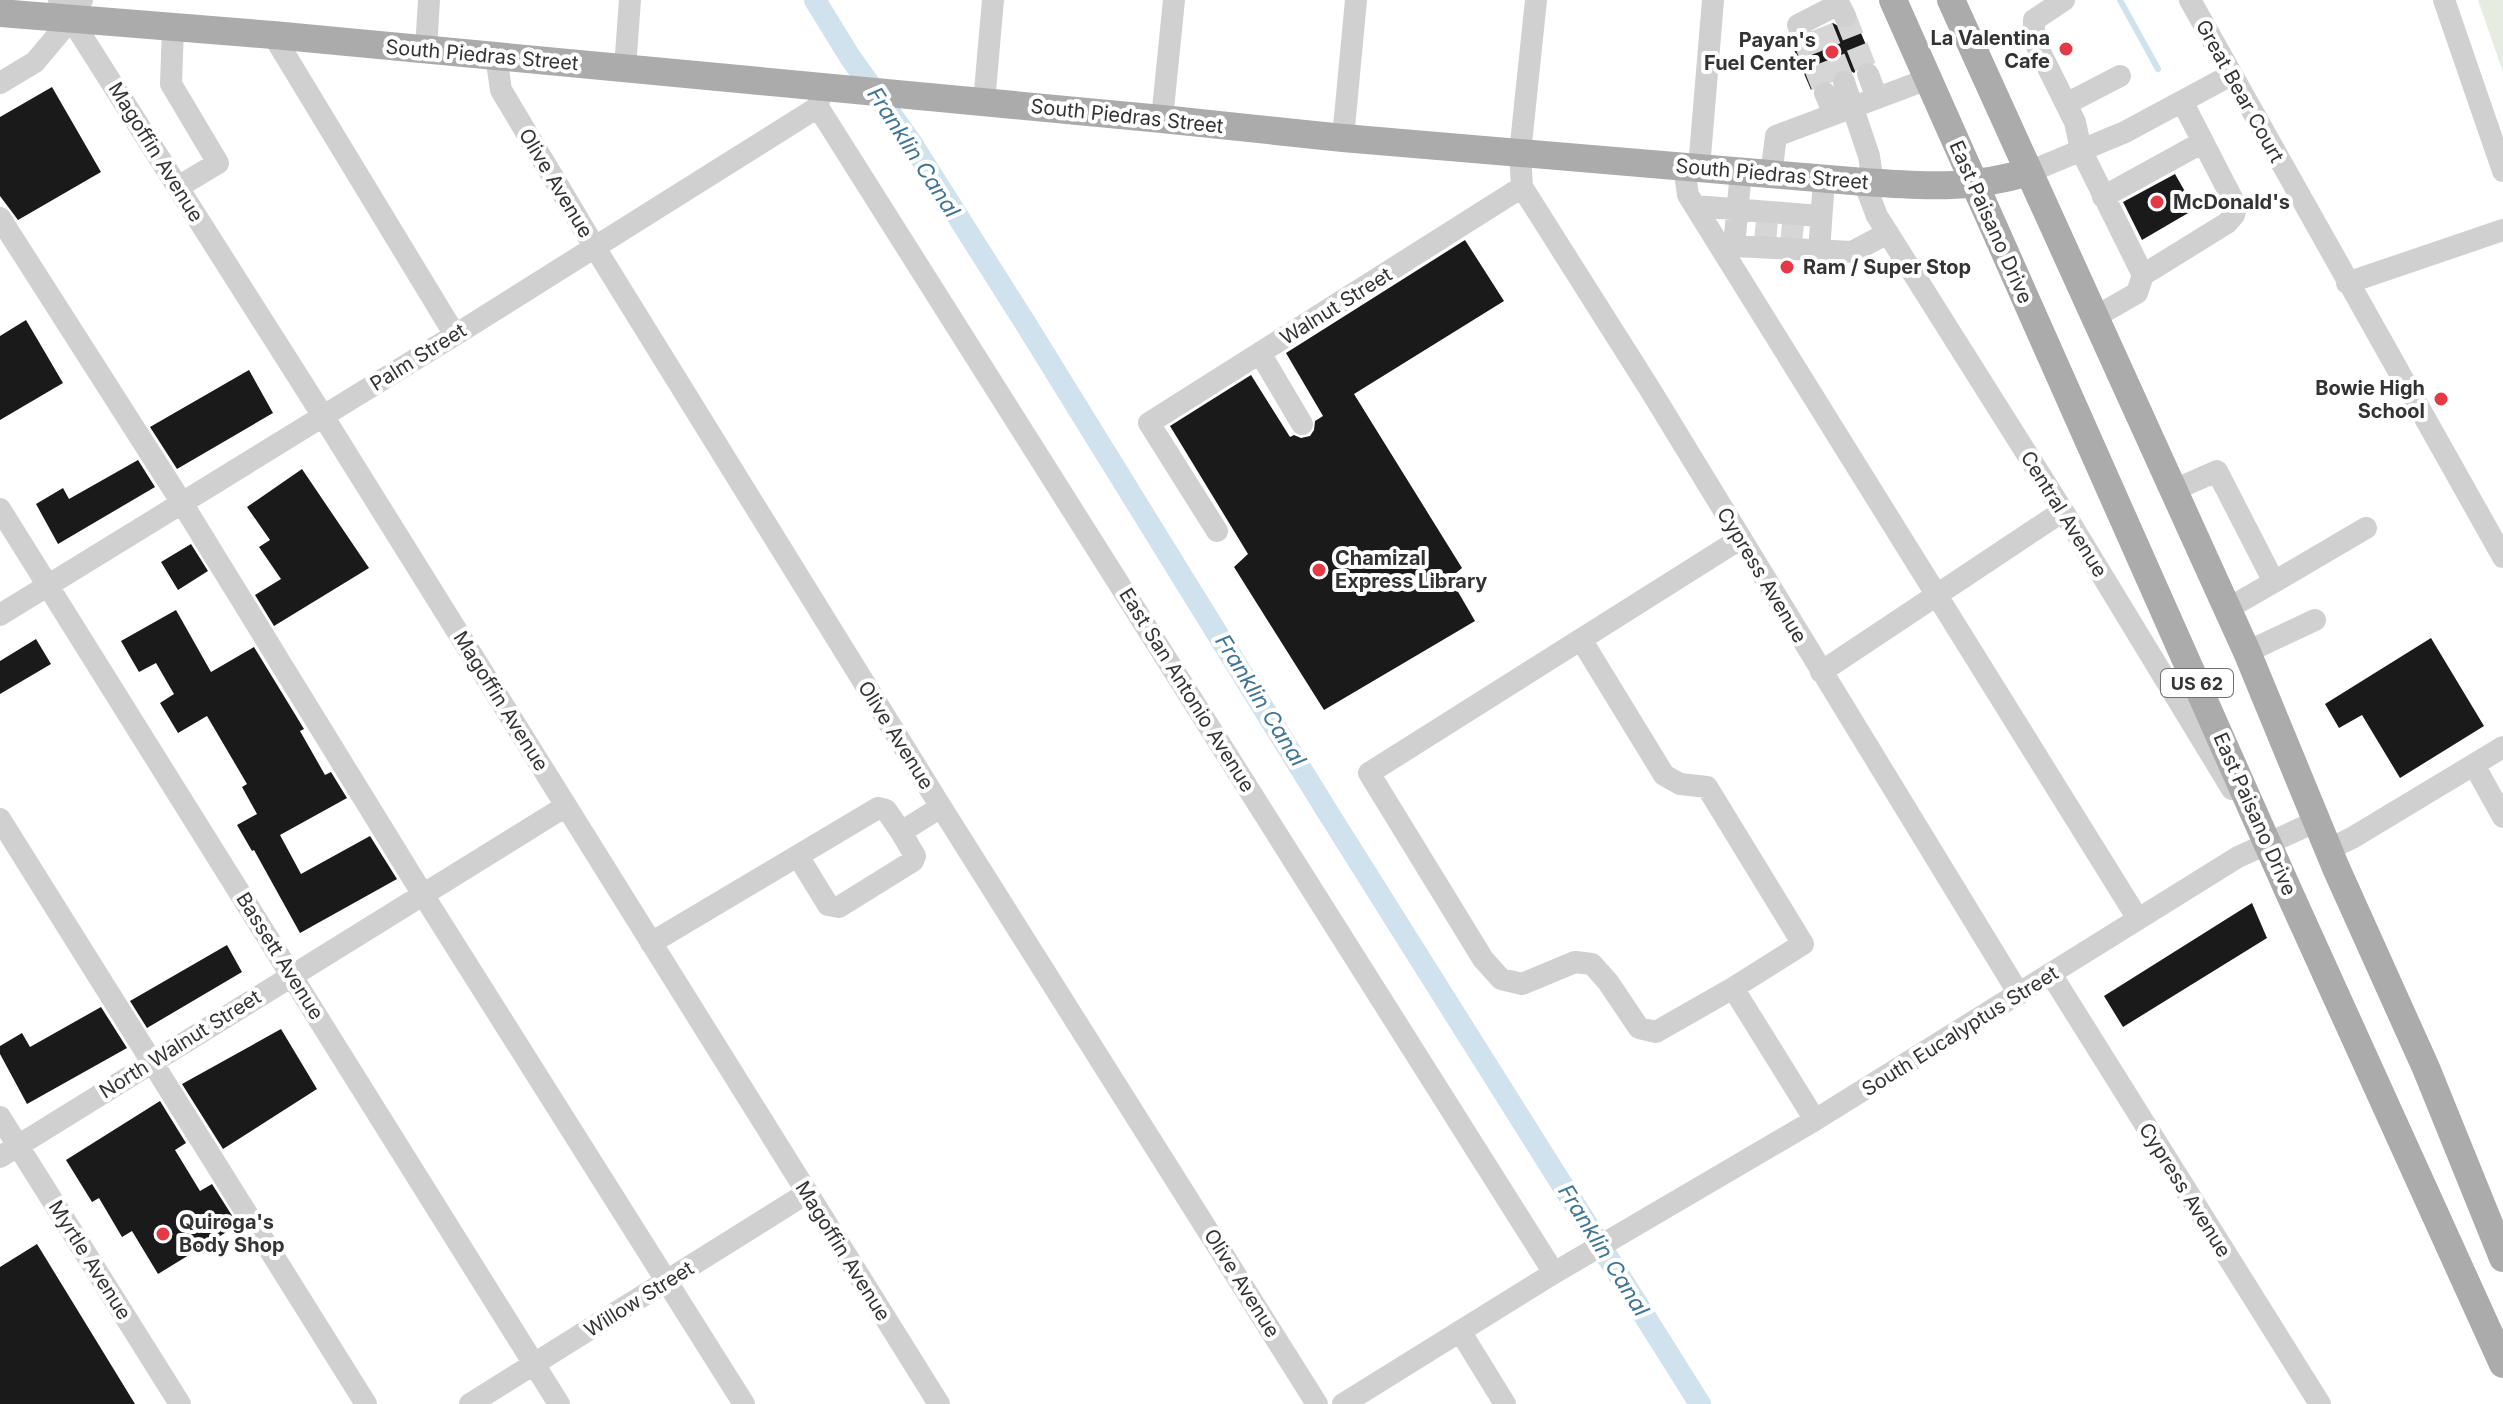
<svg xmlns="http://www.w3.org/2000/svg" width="2503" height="1404" font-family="Inter,sans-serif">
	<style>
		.green { fill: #e6ecdf }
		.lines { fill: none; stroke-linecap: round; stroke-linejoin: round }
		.stream { stroke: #cfe2ee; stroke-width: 6 }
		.canal { stroke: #cfe2ee; stroke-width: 22 }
		.building { fill: #1a1a1a }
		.minor-tunnel { stroke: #d6d6d6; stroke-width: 22; stroke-dasharray: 22 11; stroke-linecap: butt }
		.minor { stroke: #d0d0d0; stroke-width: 22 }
		.major { stroke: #ababab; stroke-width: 28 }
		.poi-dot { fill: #e63946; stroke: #fff; stroke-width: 3 }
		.labels { text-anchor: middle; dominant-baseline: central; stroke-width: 8; stroke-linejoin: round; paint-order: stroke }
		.shield { fill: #fff; stroke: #707070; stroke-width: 2 }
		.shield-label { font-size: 18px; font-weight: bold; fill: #333 }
		.poi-label { font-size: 20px; font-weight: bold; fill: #333; stroke: #fff; text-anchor: start }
		.street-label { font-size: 20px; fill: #333; stroke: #fff }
		.water-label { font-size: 22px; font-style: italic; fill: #3f7597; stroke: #fff }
	</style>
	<rect width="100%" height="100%" fill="#fff"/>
	<!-- green -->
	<path class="green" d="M2478 0H2503V72Z"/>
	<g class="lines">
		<!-- stream -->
		<path class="stream" d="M2120 0 2158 69"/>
		<!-- canal -->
		<path class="canal" d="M815 0 850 57 910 141 1024 321 1327 811 1700 1404"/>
	</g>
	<!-- building -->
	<path class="building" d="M1833 23 1845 30 1857 24 1873 61H1862L1854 73 1848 69H1839L1830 80 1819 81 1811 90 1792 45 1799 49 1808 48 1813 43 1815 32Z
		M52 87 101 172 18 220 0 196V117Z
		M2175 174 2195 209 2142 240 2123 202Z
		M1465 240 1504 301 1354 394 1462 568 1450 578 1475 621 1324 710 1234 567 1248 554 1170 426 1251 375 1290 437 1294 435 1301 438 1310 436 1314 430 1315 421 1323 416 1286 353Z
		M26 320 63 383 0 420V336Z
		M249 370 273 413 177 469 150 427Z
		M138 460 155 487 58 544 36 504 63 488 69 499Z
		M302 469 369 568 274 626 255 595 281 579 259 547 270 540 247 507Z
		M191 544 208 571 178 590 161 562Z
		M176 610 211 672 254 647 304 729 300 731 325 775 331 772 347 798 280 835 301 874 370 836 397 879 300 933 254 850 252 851 237 825 257 814 242 787 247 784 207 716 178 733 160 703 174 694 156 663 139 672 121 641Z
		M2431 638 2484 726 2400 778 2362 715 2339 728 2325 704Z
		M36 639 51 664 0 694V661Z
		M2252 903 2267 938 2123 1027 2104 996Z
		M227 945 242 972 147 1028 130 1001Z
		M101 1007 127 1048 27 1104 0 1054V1046L22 1033 30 1047Z
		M281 1029 317 1089 223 1149 182 1084Z
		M160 1101 186 1143 175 1150 200 1191 212 1184 238 1225 158 1274 132 1231 122 1237 99 1198 92 1202 66 1160Z
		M37 1244 135 1404H0V1267Z"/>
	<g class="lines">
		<!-- minor-tunnel -->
		<path class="minor-tunnel" d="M1845 16 1868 74
			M1822 27 1844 82
			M1802 35 1825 93
			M1765 241 1767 221
			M1791 243 1793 224"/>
		<!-- minor -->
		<path class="minor" d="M59 0 323 416 939 1404
			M1536 0 1520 153 1522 187 1651 391 2019 994
			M2064 0 2034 20V40L2075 122 2081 150 2143 275
			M2190 0 2503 557
			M2444 0 2503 171
			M173 27 171 84 218 163 178 187
			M273 35 455 335
			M1802 35 1798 25 1839 4 1845 16
			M426 49 429 0
			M496 56 501 90 594 246 941 807 1317 1404
			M625 68 630 0
			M1868 74 1877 98
			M1844 82 1869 156 1873 183
			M0 83 35 62 71 19 82 0
			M1825 93 1834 114
			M984 102 993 0
			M2066 104 2120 76
			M818 107 1554 1273
			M1162 119 1174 0
			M1343 138 1356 0
			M1684 167 1688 195 2138 919
			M1699 168 1713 0
			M2029 172 2125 132 2231 75
			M1771 175 1776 136 1928 79
			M1864 182 1877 216 2063 511 2232 789
			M2103 197 2203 142
			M1695 206 1820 216
			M0 218 182 503 422 893 744 1404
			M1734 246 1741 172
			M1725 251 1734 246 1852 252 1888 233
			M1819 252 1824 179
			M2347 283 2503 230
			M2095 317 2137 293 2143 275 2227 223 2234 215 2236 206 2183 103
			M1260 353 1302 424
			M2174 490 2217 471 2274 582 2227 609
			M0 509 559 1404
			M1217 531 1149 423 1522 187
			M2274 582 2366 528
			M0 615 455 335 818 107 820 93
			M1582 641 1664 775 1680 784 1707 787 1803 944 1733 988 1815 1120
			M2247 652 2315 620
			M1821 672 2063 511
			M2474 765 2503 817
			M0 819 366 1404
			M2329 849 2352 838 2503 747
			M798 856 828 905 839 907 913 861 915 856 901 832
			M651 943 878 808 886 810 901 832 941 807
			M2051 974 2320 1404
			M1733 988 1656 1032 1639 1028 1608 982 1592 964 1575 962 1522 984 1501 979 1483 959 1369 773 1740 539
			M0 1117 180 1404
			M0 1157 566 806
			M1460 1331 1505 1404
			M470 1404 807 1193
			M1343 1404 1554 1273 1815 1120 2238 857 2317 821"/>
		<!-- major -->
		<path class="major" d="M1893 0 2288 890 2503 1364
			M1951 0 2247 652 2336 868 2426 1068 2503 1258
			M0 13 273 35 1162 119 1343 138 1864 182C1927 186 1967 190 2029 172"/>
	</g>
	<!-- markers -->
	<g class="poi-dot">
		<circle cx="2066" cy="49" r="8"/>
		<circle cx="1832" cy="52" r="8"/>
		<circle cx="2157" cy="202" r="8"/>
		<circle cx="1787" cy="267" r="8"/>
		<circle cx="2441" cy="399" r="8"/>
		<circle cx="1319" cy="570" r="8"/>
		<circle cx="163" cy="1234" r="8"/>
	</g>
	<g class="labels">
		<!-- shield labels -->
		<rect class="shield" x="2161" y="669" width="72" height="28" rx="6"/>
		<g class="shield-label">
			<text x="2197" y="683">US 62</text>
		</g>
		<!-- poi labels -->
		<g class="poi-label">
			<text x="2050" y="38" text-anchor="end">La Valentina<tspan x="2050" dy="23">Cafe</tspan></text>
			<text x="1816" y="40" text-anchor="end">Payan's<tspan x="1816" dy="23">Fuel Center</tspan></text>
			<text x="2173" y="202">McDonald's</text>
			<text x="1803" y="267">Ram / Super Stop</text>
			<text x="2425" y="388" text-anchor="end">Bowie High<tspan x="2425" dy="23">School</tspan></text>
			<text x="1335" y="558">Chamizal<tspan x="1335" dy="23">Express Library</tspan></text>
			<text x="179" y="1222">Quiroga's<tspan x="179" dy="23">Body Shop</tspan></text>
		</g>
		<!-- street labels -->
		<g class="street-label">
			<text transform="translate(482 55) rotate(5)">South Piedras Street</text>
			<text transform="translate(2240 91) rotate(61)">Great Bear Court</text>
			<text transform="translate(1127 116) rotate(6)">South Piedras Street</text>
			<text transform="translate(156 152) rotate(58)">Magoffin Avenue</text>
			<text transform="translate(1772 174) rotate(5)">South Piedras Street</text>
			<text transform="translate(556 183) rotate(59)">Olive Avenue</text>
			<text transform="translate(1991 222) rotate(66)">East Paisano Drive</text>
			<text transform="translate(1336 306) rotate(-32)">Walnut Street</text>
			<text transform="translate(418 357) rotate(-32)">Palm Street</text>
			<text transform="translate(2064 514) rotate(58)">Central Avenue</text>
			<text transform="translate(1762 575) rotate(59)">Cypress Avenue</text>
			<text transform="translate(1187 690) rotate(58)">East San Antonio Avenue</text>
			<text transform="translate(501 701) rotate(58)">Magoffin Avenue</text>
			<text transform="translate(896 735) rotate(58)">Olive Avenue</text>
			<text transform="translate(2255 814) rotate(66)">East Paisano Drive</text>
			<text transform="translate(280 956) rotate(58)">Bassett Avenue</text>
			<text transform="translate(1960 1031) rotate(-32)">South Eucalyptus Street</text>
			<text transform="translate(180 1044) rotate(-32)">North Walnut Street</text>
			<text transform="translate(2185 1190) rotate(58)">Cypress Avenue</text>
			<text transform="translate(843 1251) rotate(58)">Magoffin Avenue</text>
			<text transform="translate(90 1260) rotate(58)">Myrtle Avenue</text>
			<text transform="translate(1242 1283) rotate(58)">Olive Avenue</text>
			<text transform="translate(639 1299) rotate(-32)">Willow Street</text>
		</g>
		<!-- water labels -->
		<g class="water-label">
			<text transform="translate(914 152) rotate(57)">Franklin Canal</text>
			<text transform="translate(1261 700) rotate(58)">Franklin Canal</text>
			<text transform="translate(1604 1250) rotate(58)">Franklin Canal</text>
		</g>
	</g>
</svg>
